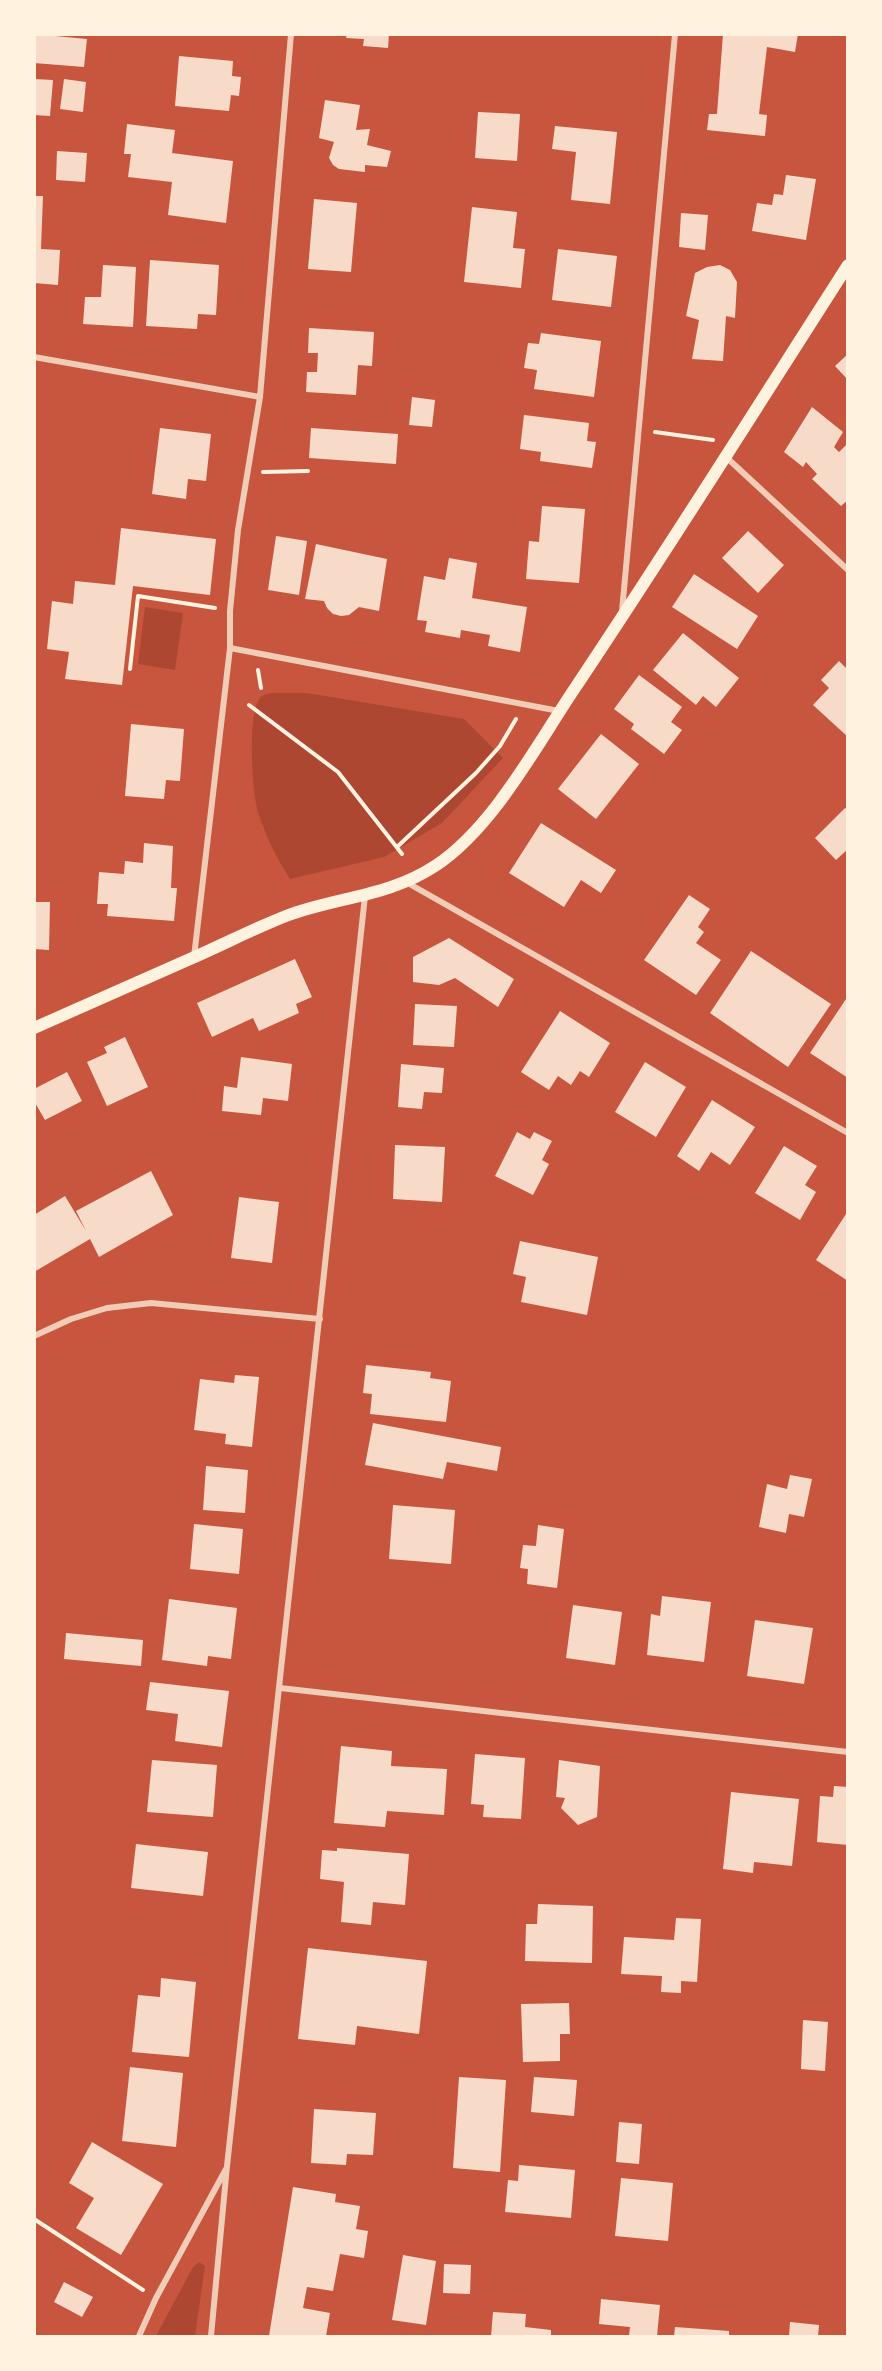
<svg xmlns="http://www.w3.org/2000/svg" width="882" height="2371" font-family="Ubuntu,sans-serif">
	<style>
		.green { fill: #ae4732 }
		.building { fill: #f7dbc8 }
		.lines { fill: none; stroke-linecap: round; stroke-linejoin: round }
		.path { stroke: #fff3e0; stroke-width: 4 }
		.minor { stroke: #f1ccb7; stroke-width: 6 }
		.secondary { stroke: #fff3e0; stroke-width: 12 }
	</style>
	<rect width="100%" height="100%" fill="#c8553d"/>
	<!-- green -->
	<path class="green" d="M145 607 183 613 175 670 138 664Z
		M272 693H307L464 719 503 758 442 823 384 857 290 879C277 859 265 835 258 812 252 793 247 713 260 698 263 694 268 694 272 693Z
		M199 2262 205 2266 195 2336H156L193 2267Z"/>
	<!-- building -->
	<path class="building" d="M34 34 87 39 84 67 34 63Z
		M347 34H389L388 48 363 46 364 39 346 38Z
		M723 34H798L795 52 767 47 759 114 767 115 765 136 707 130 709 114H717Z
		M179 56 233 61 232 76 241 77 239 96 231 95 229 111 175 106Z
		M34 79 53 80 50 116 34 115Z
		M64 79 86 82 83 112 60 109Z
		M325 100 360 105 356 130 370 129 367 145 391 151 387 167 365 165V172L339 169 333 165 329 158 334 142 319 138Z
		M478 112 520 114 517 161 475 158Z
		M127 124 175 130 172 153 233 161 226 223 168 215 172 182 128 177 131 154H124Z
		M555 126 617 132 610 204 571 200 576 152 552 149Z
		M57 151 87 153 85 182 56 180Z
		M786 175 816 179 806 240 752 231 757 203 772 205 774 194 783 195Z
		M34 196H43L41 249 60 250 58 285 34 283Z
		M314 199 357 203 351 272 308 269Z
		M472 207 517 212 513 248 525 249 521 288 464 282Z
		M681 213 708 215 705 250 679 247Z
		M558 249 617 256 611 307 552 300Z
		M150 260 219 265 216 315 198 314 197 329 146 326Z
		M103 265 136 267 133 327 83 324 85 297H101Z
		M720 265 730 270 737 282 735 318 726 316 723 361 692 359 699 320 686 316 695 273 707 267Z
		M309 328 374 332 372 366 358 365 356 395 306 392 307 372H317L318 353H308Z
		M541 333 601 341 594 397 534 389 537 370 524 368 528 343 539 344Z
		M848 354V380L835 366Z
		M412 397 435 400 432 427 409 425Z
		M812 407 843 432 834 447 839 452 848 443V500L841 506 812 479 817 474 806 462 803 467 784 452Z
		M524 415 589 423 587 441 596 442 592 468 540 461 541 452 520 449Z
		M160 428 211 434 206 481 188 479 186 499 152 494Z
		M311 428 398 434 396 464 309 458Z
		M542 506 585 509 579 583 526 579 529 541 539 542Z
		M121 528 216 539 210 595 133 586 122 685 65 679 69 652 47 649 52 601 73 604 75 581 115 585Z
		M748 531 784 565 758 593 722 558Z
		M276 536 307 541 299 595 268 590Z
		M316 544 387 559 379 611 359 607 349 615 341 616 333 614 327 608 324 601 305 599Z
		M449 558 477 563 472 598 527 607 520 652 488 646 490 635 461 630 460 638 425 632 427 621 417 620 424 576 445 580Z
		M694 574 758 616 737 649 672 607Z
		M683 633 739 678 716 707 703 696 696 705 653 670Z
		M839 661 848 670V737L813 705 829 688 821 680Z
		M639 675 682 707 671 722 682 730 664 754 631 729 634 724 614 709Z
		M131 724 184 729 180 781 166 780 164 799 125 796Z
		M601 734 639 764 596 819 558 789Z
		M845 808 848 810V849L836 860 815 838Z
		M541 823 616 870 601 893 581 880 564 907 509 873Z
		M144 843 173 846 171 888H177L174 921 107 916 108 904H97L99 872 124 874 125 861 143 863Z
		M689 895 710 909 698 927 704 932 696 943 721 960 696 995 644 960Z
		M34 902H50L49 950 34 949Z
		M449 938 514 979 498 1007 455 978 439 985 413 982V957Z
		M751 951 831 1004 788 1067 710 1013Z
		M295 959 312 997 296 1004 299 1013 259 1031 253 1018 212 1037 197 1003Z
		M848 996V1078L810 1053Z
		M415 1004 457 1006 454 1047 413 1045Z
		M560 1011 610 1043 589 1077 580 1071 571 1085 558 1076 549 1090 521 1072Z
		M125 1037 148 1087 107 1106 87 1062 107 1053 104 1047Z
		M241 1057 292 1064 288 1101 263 1098 261 1115 222 1111 224 1086 237 1088Z
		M645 1062 686 1087 656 1137 615 1112Z
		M401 1064 444 1068 442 1093 424 1092 422 1109 398 1107Z
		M67 1072 82 1101 45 1120 34 1101V1089Z
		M712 1100 755 1127 730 1165 711 1152 699 1171 677 1156Z
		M517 1132 530 1139 534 1132 552 1141 542 1160 549 1164 533 1195 495 1176Z
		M395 1145 445 1147 442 1202 393 1199Z
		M784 1146 817 1166 805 1185 816 1192 800 1220 755 1193Z
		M151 1171 173 1215 99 1257 90 1239 34 1272V1215L65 1196 86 1231 76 1211Z
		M239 1197 279 1202 272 1263 231 1258Z
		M848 1211V1281L816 1260Z
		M520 1241 598 1257 587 1315 521 1302 526 1277 513 1274Z
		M366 1365 431 1372 430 1378 451 1381 446 1422 370 1414 372 1394 363 1393Z
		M235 1375 259 1377 252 1447 225 1444 226 1434 194 1430 200 1379 234 1383Z
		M373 1423 501 1447 497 1471 447 1462 443 1479 365 1465Z
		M206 1466 248 1470 245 1513 203 1510Z
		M790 1475 812 1479 804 1517 789 1514 786 1533 759 1527 767 1484 787 1489Z
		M393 1505 455 1510 451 1564 389 1559Z
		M194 1524 243 1529 239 1574 190 1569Z
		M538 1525 564 1529 557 1588 527 1584 528 1569 520 1568 523 1545 536 1546Z
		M662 1596 711 1602 704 1662 647 1655 651 1614 660 1616Z
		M169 1599 237 1608 231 1659 208 1656 207 1666 162 1660Z
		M573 1605 622 1612 615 1665 566 1658Z
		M755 1620 813 1628 804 1684 747 1676Z
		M66 1633 143 1640 141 1666 64 1659Z
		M150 1682 229 1691 222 1747 175 1741 178 1714 146 1710Z
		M341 1746 392 1751 391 1766 447 1769 444 1815 387 1811 385 1827 334 1823Z
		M475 1754 525 1758 521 1819 483 1817 484 1805 471 1804Z
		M152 1760 217 1765 213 1817 147 1812Z
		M559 1760 600 1766 597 1817 578 1825 561 1808 565 1798 556 1797Z
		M834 1786 848 1787V1845L817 1842 820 1796 833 1797Z
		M731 1792 799 1799 792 1866 754 1862 753 1873 723 1869Z
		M136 1844 208 1852 203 1896 131 1888Z
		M337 1848 409 1854 405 1905 373 1902 371 1925 341 1922 344 1882 320 1879 322 1850 337 1851Z
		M538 1904 593 1906 592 1963 525 1961 526 1924H537Z
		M676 1918 701 1919 697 1982 681 1981V1993L661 1992 662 1976 621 1974 624 1937 674 1940Z
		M308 1948 427 1961 419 2034 357 2026 355 2045 298 2039Z
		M161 1978 196 1982 189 2057 132 2052 138 1995 160 1997Z
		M569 2003 570 2034H560V2061L523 2062 521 2004Z
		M803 2020 828 2022 825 2071 801 2069Z
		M130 2067 183 2073 176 2147 122 2141Z
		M459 2077 506 2080 500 2172 453 2168Z
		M534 2077 577 2080 574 2116 531 2112Z
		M314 2109 376 2113 373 2155 347 2154 346 2165 311 2163Z
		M619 2122 642 2124 639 2164 616 2162Z
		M92 2142 163 2184 121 2255 76 2228 94 2198 69 2183Z
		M519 2165 575 2170 571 2218 505 2212 508 2180 518 2181Z
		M621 2178 673 2183 668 2241 615 2236Z
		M293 2187 336 2194 335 2202 360 2206 356 2229 368 2231 364 2258 340 2254 333 2291 307 2287 303 2308 330 2313 326 2336H269Z
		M403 2255 436 2261 426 2325 392 2320Z
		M444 2264 471 2265 470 2294 443 2293Z
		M64 2282 93 2297 82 2317 54 2302Z
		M601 2299 660 2305 657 2336H629L630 2327 599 2324Z
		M493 2312 526 2314 525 2327 551 2330V2336H491Z
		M790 2322 819 2325 818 2336H789Z
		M675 2327 729 2331V2336H674Z"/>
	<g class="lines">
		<!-- path -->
		<path class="path" d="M655 432 713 440
			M263 472 308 471
			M130 669 138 596 215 608
			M258 670 261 688
			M249 705 338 772 402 854
			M397 847 476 773 500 746 516 719
			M34 2219 143 2290"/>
		<!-- minor -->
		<path class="minor" d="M34 357 260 397
			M726 457 848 570
			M622 611 675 34
			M230 648 559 711
			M406 882 848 1133
			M194 957 230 648V611L238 530 260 397 291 34
			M34 1336 71 1319 107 1308 151 1303 320 1319
			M280 1688 848 1752
			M139 2336 156 2298 226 2169
			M211 2336 227 2166 365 896"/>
		<!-- secondary -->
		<path class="secondary" d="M34 1028C86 1005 138 982 190 959 222 945 253 929 286 916 336 897 388 897 435 866 493 828 536 746 575 688 668 549 757 407 848 265"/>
	</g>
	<!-- border -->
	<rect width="882" height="2371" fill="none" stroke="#fff3e0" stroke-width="72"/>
</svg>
